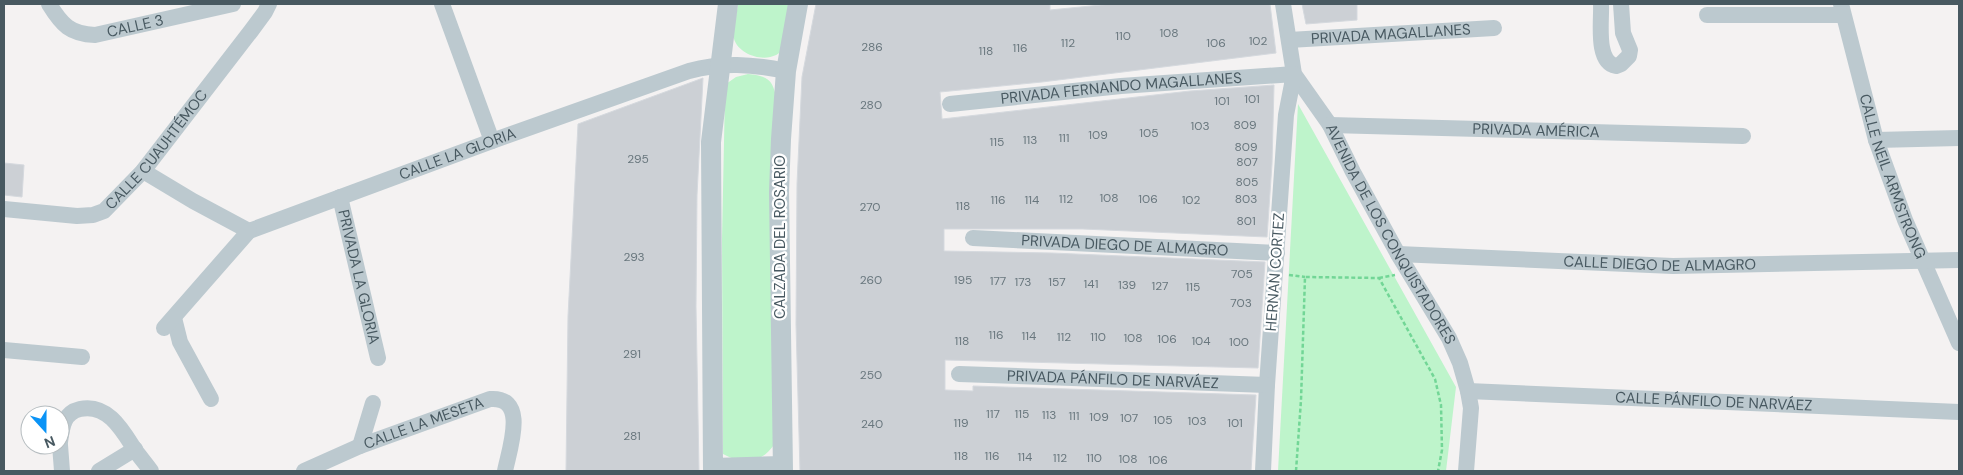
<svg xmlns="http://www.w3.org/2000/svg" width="1963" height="475" font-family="'DM Sans',sans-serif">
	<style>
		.green { fill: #bef4cb }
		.building { fill: #ccd0d5; stroke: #d5d9de }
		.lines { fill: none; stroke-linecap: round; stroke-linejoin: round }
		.path { stroke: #72d696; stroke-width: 2.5; stroke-dasharray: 4 2.5; stroke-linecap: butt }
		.minor { stroke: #bcc9cf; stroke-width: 16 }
		.tertiary { stroke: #bcc9cf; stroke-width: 20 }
		.labels { text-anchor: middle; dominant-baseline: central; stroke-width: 4.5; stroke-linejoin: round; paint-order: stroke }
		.number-label { font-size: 12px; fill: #69777e }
		.street-label { font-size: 15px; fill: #485961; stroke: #fff }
	</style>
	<rect width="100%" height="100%" fill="#f4f2f2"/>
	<!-- green -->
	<path class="green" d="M738 4H791C790 13 789 40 785 46 775 66 740 58 734 39 732 29 737 14 738 4Z
		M748 74C770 76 773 81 777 101L774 445C760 464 743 465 723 454L722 239 725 93 726 84 736 77Z
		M1298 104 1456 387 1446 471H1278Z"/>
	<!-- building -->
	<path class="building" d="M816 4H1050V10L1111 4H1270L1276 53 1042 82 940 92 942 119 1190 91 1274 85 1272 164 1267 237 1083 229H944V251L1052 253 1265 262 1258 368 945 360V390L973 391V386L1256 395 1251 471H800L796 324 797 184 802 77Z
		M1302 4H1357V20L1306 24Z
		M703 78 697 195 696 307 699 471H566L568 316 578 124Z
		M4 163 24 165 22 197 4 195Z"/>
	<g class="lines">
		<!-- path -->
		<path class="path" d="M1289 275 1305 277
			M1379 278 1395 275
			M1296 471 1301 400 1305 277 1379 278 1435 379 1441 405 1442 450 1438 471"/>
		<!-- minor -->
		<g class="minor">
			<path id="s1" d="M49 4C62 25 70 34 95 35L233 4"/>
			<path d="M442 4 492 141"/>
			<path id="s2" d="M1283 4 1294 74 1330 125 1353 172 1398 254 1449 338 1460 363 1468 391 1471 408 1466 471"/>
			<path d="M1601 4C1602 20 1595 62 1616 66L1621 64 1629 56 1630 50 1623 33 1621 4"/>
			<path id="s3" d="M1841 4 1876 140 1905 220 1959 343"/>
			<path d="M1707 15H1843"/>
			<path id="s4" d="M1289 40 1494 28"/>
			<path id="s5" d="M950 104 1121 86 1294 74 1286 115 1267 385 1263 471"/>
			<path id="s6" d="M1330 125 1743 136"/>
			<path d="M1876 140 1959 138"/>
			<path id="s7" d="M143 171 193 201 249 231 492 141 689 71C722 62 752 64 786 71"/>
			<path id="s8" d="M340 197 378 358"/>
			<path id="s9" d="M4 209 77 216 93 215 104 211 143 171 251 31 265 12 269 4"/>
			<path id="s10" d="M973 238 1277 253"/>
			<path id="s11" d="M1398 254 1673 266 1959 260"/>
			<path d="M174 318 180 342 211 399"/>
			<path d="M164 328 249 231"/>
			<path d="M4 350 82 357"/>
			<path id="s12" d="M959 374 1267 385"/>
			<path id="s13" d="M1468 391 1959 412"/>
			<path d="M60 442C62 428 63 413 80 409 108 403 123 431 135 450 140 457 146 464 151 471"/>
			<path d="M60 445 62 471"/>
			<path d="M360 446 373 403"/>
			<path d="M99 471 135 449"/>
			<path id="s14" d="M304 471 360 446 490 399C529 396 509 450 505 471"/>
		</g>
		<!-- tertiary -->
		<path class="tertiary" d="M713 468 783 466
			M713 471 711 142 728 4
			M783 471 779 192 781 139 786 71 798 4"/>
	</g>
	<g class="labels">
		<!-- number labels -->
		<g class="number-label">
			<text x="1169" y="33">108</text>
			<text x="1123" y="36">110</text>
			<text x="1258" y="41">102</text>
			<text x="1068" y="43">112</text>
			<text x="1216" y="43">106</text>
			<text x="872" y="47">286</text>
			<text x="1020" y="48">116</text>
			<text x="986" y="51">118</text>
			<text x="1252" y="99">101</text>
			<text x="1222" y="101">101</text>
			<text x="871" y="105">280</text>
			<text x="1245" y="125">809</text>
			<text x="1200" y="126">103</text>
			<text x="1149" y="133">105</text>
			<text x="1098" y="135">109</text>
			<text x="1064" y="138">111</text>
			<text x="1030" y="140">113</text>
			<text x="997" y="142">115</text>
			<text x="1246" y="147">809</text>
			<text x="638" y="159">295</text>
			<text x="1247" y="162">807</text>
			<text x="1247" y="182">805</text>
			<text x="1109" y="198">108</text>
			<text x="1066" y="199">112</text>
			<text x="1148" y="199">106</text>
			<text x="1246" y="199">803</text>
			<text x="998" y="200">116</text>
			<text x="1032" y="200">114</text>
			<text x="1191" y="200">102</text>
			<text x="963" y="206">118</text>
			<text x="870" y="207">270</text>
			<text x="1246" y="221">801</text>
			<text x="634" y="257">293</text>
			<text x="1242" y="274">705</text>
			<text x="871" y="280">260</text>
			<text x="963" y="280">195</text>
			<text x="998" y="281">177</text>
			<text x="1023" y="282">173</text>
			<text x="1057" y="282">157</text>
			<text x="1091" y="284">141</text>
			<text x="1127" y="285">139</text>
			<text x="1160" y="286">127</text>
			<text x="1193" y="287">115</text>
			<text x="1241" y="303">703</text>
			<text x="996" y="335">116</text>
			<text x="1029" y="336">114</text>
			<text x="1064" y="337">112</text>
			<text x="1098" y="337">110</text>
			<text x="1133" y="338">108</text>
			<text x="1167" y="339">106</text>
			<text x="962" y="341">118</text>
			<text x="1201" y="341">104</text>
			<text x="1239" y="342">100</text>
			<text x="632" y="354">291</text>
			<text x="871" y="375">250</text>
			<text x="993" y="414">117</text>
			<text x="1022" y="414">115</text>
			<text x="1049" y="415">113</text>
			<text x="1074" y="416">111</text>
			<text x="1099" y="417">109</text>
			<text x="1129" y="418">107</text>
			<text x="1163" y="420">105</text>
			<text x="1197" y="421">103</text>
			<text x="961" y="423">119</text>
			<text x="1235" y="423">101</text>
			<text x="872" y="424">240</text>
			<text x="632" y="436">281</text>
			<text x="961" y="456">118</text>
			<text x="992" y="456">116</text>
			<text x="1025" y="457">114</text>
			<text x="1060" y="458">112</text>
			<text x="1094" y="458">110</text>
			<text x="1128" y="459">108</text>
			<text x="1158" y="460">106</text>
		</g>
		<!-- street labels -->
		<g class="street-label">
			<text stroke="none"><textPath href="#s1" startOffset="100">CALLE 3</textPath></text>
			<text stroke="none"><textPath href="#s4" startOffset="102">PRIVADA MAGALLANES</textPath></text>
			<text stroke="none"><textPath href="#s5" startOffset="172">PRIVADA FERNANDO MAGALLANES</textPath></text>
			<text stroke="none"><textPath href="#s6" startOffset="206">PRIVADA AMÉRICA</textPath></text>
			<text stroke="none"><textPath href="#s9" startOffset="182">CALLE CUAUHTÉMOC</textPath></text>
			<text stroke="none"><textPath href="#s7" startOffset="344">CALLE LA GLORIA</textPath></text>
			<text stroke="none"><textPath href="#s3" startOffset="180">CALLE NEIL ARMSTRONG</textPath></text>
			<text stroke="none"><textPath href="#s2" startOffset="258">AVENIDA DE LOS CONQUISTADORES</textPath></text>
			<text transform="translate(780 237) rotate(-90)">CALZADA DEL ROSARIO</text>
			<text stroke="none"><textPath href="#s10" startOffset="152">PRIVADA DIEGO DE ALMAGRO</textPath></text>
			<text stroke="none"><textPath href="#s11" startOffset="262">CALLE DIEGO DE ALMAGRO</textPath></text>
			<text transform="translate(1275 272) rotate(-86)">HERNAN CORTEZ</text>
			<text stroke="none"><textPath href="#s8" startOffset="82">PRIVADA LA GLORIA</textPath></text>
			<text stroke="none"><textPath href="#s12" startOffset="154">PRIVADA PÁNFILO DE NARVÁEZ</textPath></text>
			<text stroke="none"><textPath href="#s13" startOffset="246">CALLE PÁNFILO DE NARVÁEZ</textPath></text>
			<text stroke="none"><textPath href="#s14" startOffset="129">CALLE LA MESETA</textPath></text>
		</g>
	</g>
	<!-- border -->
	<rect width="1963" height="475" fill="none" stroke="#485961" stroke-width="10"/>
	<!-- north arrow -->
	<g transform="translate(45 430) rotate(159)"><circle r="24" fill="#ffffff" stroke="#b6bdc0"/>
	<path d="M0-4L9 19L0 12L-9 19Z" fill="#0a93f6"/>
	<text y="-8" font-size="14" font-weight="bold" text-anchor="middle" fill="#485961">N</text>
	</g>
</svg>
